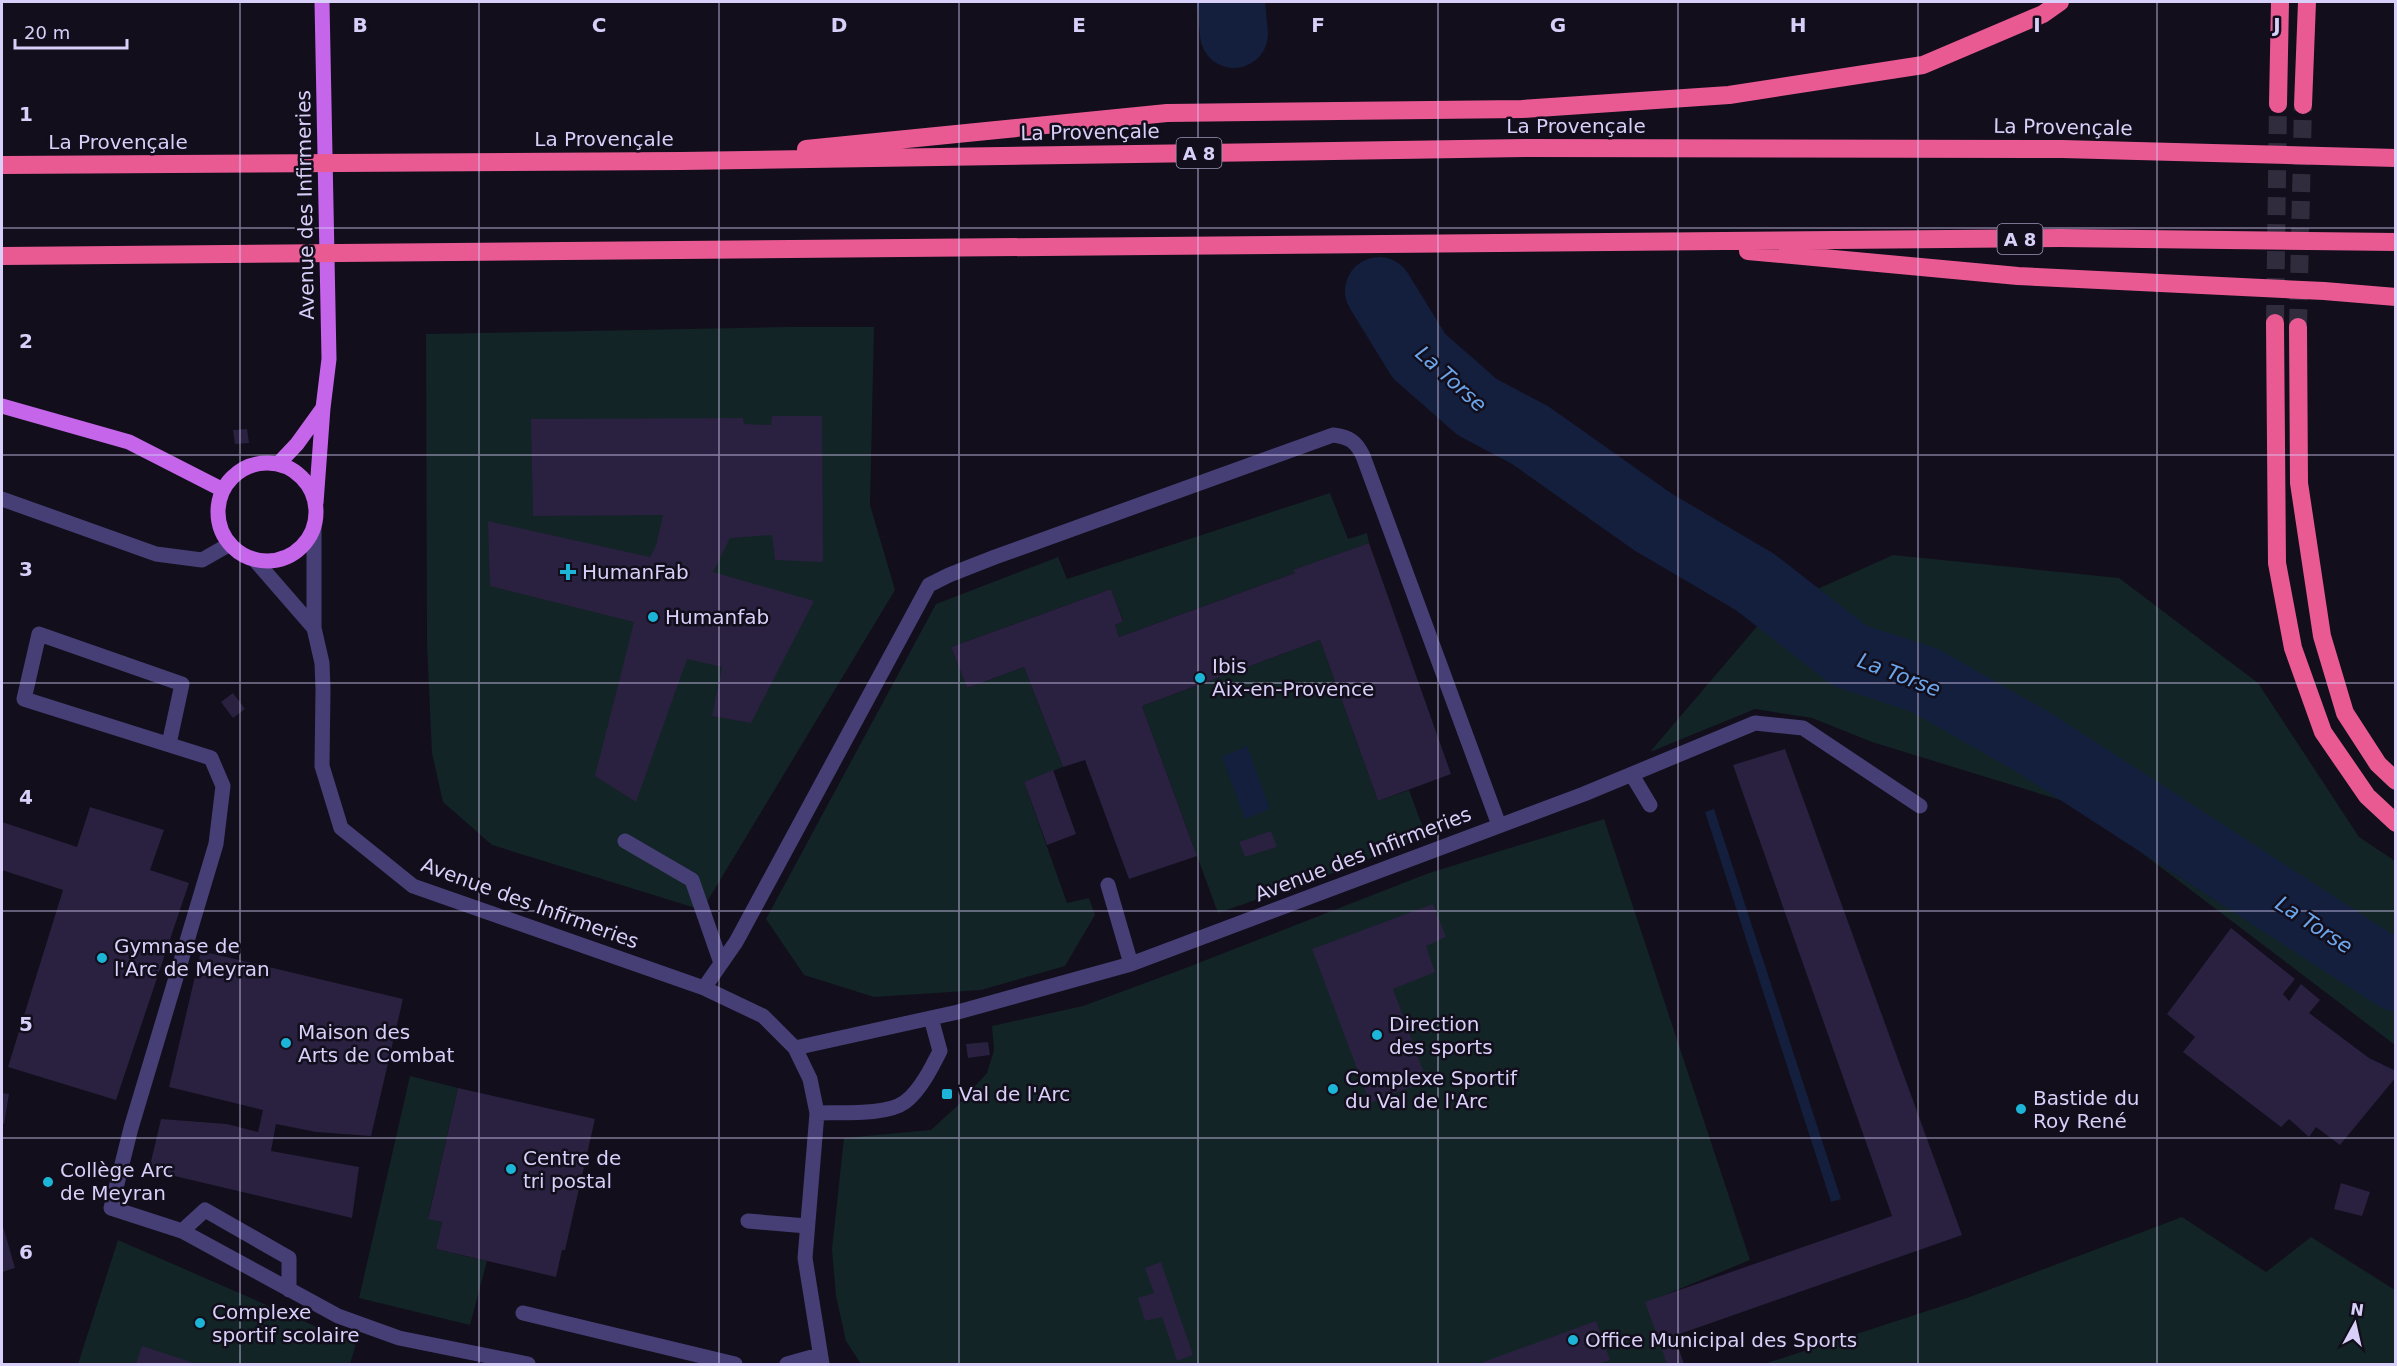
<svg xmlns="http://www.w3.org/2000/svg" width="2397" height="1366" font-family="'DejaVu Sans',sans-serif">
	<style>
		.green { fill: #122425 }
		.water { fill: #131f3c }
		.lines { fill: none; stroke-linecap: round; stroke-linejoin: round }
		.river { stroke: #131f3c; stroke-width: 68 }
		.building { fill: #29213f }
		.highway-tunnel { stroke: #302b3d; stroke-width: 18; stroke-dasharray: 18 9; stroke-linecap: butt }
		.minor { stroke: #463f75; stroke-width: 15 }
		.major { stroke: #c465ea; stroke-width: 15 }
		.highway { stroke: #e95a93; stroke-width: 18 }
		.grid { fill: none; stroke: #d8d0f9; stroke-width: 1.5; stroke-opacity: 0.55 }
		.poi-dot { fill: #1db5d7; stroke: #120e1c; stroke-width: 2 }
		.labels { text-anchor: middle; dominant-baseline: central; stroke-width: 5; stroke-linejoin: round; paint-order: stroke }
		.shield { fill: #120e1c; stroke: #9d96b7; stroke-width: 1.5 }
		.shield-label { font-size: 18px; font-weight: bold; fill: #d8d0f9 }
		.street-label { font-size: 20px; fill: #d8d0f9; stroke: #120e1c }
		.poi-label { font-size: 20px; fill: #d8d0f9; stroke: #120e1c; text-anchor: start }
		.water-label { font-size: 21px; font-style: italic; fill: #6ba5eb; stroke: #120e1c }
		.grid-label { font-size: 20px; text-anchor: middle; font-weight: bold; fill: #d8d0f9; stroke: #120e1c; stroke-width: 5; stroke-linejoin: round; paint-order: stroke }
	</style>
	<rect width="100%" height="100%" fill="#120e1c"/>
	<!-- green -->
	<path class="green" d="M789 327H874L870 505 895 590 702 910 492 845 443 802 432 753 427 643 426 334Z
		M1330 493 1348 539 1367 533 1369 543 1294 570 1295 573 1119 637 1115 625 1123 620 1111 589 951 647 967 688 1024 667 1063 767 1024 782 1067 903 1089 898 1095 915 1065 966 981 990 874 997 804 975 766 919 936 604 1058 557 1067 579Z
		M1893 555 2119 578 2258 683 2359 837 2395 861V1045L2080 806 1872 742 1812 718 1755 709 1650 752 1771 610Z
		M1320 640 1378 801 1409 790 1426 836 1350 867 1218 913 1142 706Z
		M1604 819 1750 1260 1660 1297 1684 1364H861L846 1341 836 1296 832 1249 844 1138 931 1130 957 1106 987 1073 994 1050 992 1026 1083 1006 1183 969 1429 873Z
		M410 1076 458 1088 428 1218 442 1222 436 1249 487 1261 470 1325 359 1298Z
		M2182 1217 2266 1272 2311 1237 2395 1290V1364H1764L1967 1298Z
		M118 1240 356 1344 350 1364H78Z"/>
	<!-- water -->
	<path class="water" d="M1247 746 1270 809 1245 819 1222 757Z
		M1714 809 1841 1199 1831 1202 1705 812Z"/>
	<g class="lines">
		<!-- river -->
		<path class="river" d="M1231 2 1234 34
			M1379 291 1419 356 1477 407 1530 435 1653 522 1755 582 1850 656 1924 680 2033 742 2396 977"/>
	</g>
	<!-- building -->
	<path class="building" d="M772 416H822L823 562 775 560 772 535 730 538 713 572 814 601 751 723 712 716 722 667 687 659 636 802 595 776 634 622 490 586 488 521 650 557 656 546 663 515 533 516 531 419 743 418 744 424 771 425Z
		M247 429 249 443 235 444 233 430Z
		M1369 543 1451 774 1378 801 1320 640 1142 706 1197 856 1129 879 1085 760 1063 767 1024 667 967 688 951 647 1111 589 1123 621 1115 625 1119 637 1295 573 1293 570Z
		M233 693 245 709 233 718 221 702Z
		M1785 749 1962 1235 1674 1336 1684 1364H1667L1645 1302 1892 1216 1733 765Z
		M1053 770 1076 834 1047 845 1024 782Z
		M90 807 164 830 150 870 189 883 116 1100 8 1067 63 890 2 870V822L77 847Z
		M1271 831 1277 847 1245 857 1239 842Z
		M1433 904 1446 937 1426 946 1435 972 1393 989 1427 1081 1370 1103 1312 949Z
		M2231 928 2295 979 2283 994 2289 1001 2301 984 2320 1000 2309 1013 2369 1058 2396 1071V1077L2340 1145 2316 1127 2309 1137 2289 1119 2281 1127 2183 1052 2195 1037 2167 1014Z
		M201 951 403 999 371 1136 316 1132 276 1124 271 1151 359 1167 352 1218 149 1170 161 1119 227 1124 258 1132 263 1110 169 1087Z
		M988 1042 990 1055 968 1058 966 1044Z
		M458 1088 595 1119 565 1250H562L556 1277 436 1249 442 1222 428 1219Z
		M2 1093 9 1094 4 1124H2Z
		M2341 1183 2370 1192 2362 1216 2334 1209Z
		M2 1223 15 1268 2 1272Z
		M1161 1262 1193 1355 1177 1361 1162 1317 1145 1321 1138 1298 1154 1293 1145 1268Z
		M1596 1321 1610 1360 1597 1364H1478Z
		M142 1346 197 1364H136Z"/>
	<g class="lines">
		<!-- highway-tunnel -->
		<path class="highway-tunnel" d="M2275 323 2278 104
			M2298 327 2303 105"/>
		<!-- minor -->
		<path class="minor" d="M2 499 156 554 202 560 230 544
			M314 527V628L322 663 323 689 322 766 341 828 413 886 704 988 763 1016 795 1048 810 1079 817 1113 805 1258 822 1364
			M254 559 314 628
			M169 744 182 684 39 634 24 699 211 758 223 786 216 844 131 1128 111 1208 182 1231 338 1316 399 1338 528 1364
			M1632 775 1650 805
			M625 841 692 880 721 963
			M1108 885 1131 964
			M704 988 736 942 929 585 949 575 995 557 1333 435C1349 437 1356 441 1363 456L1499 825
			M795 1048 958 1012 1131 964 1584 794 1755 723 1803 728 1920 806
			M817 1113C840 1112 886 1116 905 1102 920 1091 932 1067 940 1051L931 1018
			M748 1221 807 1226
			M182 1231 205 1210 289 1258V1290
			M523 1313 735 1364
			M787 1364 819 1355"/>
		<!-- major -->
		<path class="major" d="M2 406 129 442 223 490
			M218 512a49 49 0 1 1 98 0a49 49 0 1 1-98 0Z
			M279 463 297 444 323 408
			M316 503 323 408 329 359 322 2"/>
		<!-- highway -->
		<path class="highway" d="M2278 104 2280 2
			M2303 105 2307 2
			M806 149 1167 113 1522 109 1729 95 1923 65 2043 14 2060 2
			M2 165 681 161 1525 148 2062 149 2396 158
			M1748 251 2018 276 2324 291 2396 297
			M2 256 2060 238 2396 242
			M2275 323 2277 563 2293 648 2323 732 2367 796 2396 823
			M2298 327 2299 483 2322 636 2345 713 2378 764 2396 781"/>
	</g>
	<!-- grid -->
	<path class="grid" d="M240 2V1364M479 2V1364M719 2V1364M959 2V1364M1198 2V1364M1438 2V1364M1678 2V1364M1918 2V1364M2157 2V1364M2 228H2396M2 455H2396M2 683H2396M2 911H2396M2 1138H2396"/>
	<!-- markers -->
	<g class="poi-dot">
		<path d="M565 563h6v6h6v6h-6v6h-6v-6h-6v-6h6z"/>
		<circle cx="653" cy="617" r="6"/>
		<circle cx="1200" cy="678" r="6"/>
		<circle cx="102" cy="958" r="6"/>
		<circle cx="1377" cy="1035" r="6"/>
		<circle cx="286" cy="1043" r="6"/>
		<circle cx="1333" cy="1089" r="6"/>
		<rect x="941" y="1088" width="12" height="12" rx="3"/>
		<circle cx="2021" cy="1109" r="6"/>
		<circle cx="511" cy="1169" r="6"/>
		<circle cx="48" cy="1182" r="6"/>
		<circle cx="200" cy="1323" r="6"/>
		<circle cx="1573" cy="1340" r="6"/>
	</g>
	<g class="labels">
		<!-- shield labels -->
		<g class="shield">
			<rect x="1176.5" y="138" width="45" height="30" rx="4.5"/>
			<rect x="1997.5" y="224" width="45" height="30" rx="4.5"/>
		</g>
		<g class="shield-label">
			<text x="1199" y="153">A 8</text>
			<text x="2020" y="239">A 8</text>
		</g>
		<!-- street labels -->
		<g class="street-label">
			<text x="1576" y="126">La Provençale</text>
			<text transform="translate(2063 127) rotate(1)">La Provençale</text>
			<text transform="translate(1090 132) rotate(-1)">La Provençale</text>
			<text x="604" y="139">La Provençale</text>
			<text x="118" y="142">La Provençale</text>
			<text transform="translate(305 205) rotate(-91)">Avenue des Infirmeries</text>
			<text transform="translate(1363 854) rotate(-21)">Avenue des Infirmeries</text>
			<text transform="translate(530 903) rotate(20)">Avenue des Infirmeries</text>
		</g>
		<!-- poi labels -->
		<g class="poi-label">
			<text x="582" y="572">HumanFab</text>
			<text x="665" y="617">Humanfab</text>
			<text x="1212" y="666">Ibis<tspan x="1212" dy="23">Aix-en-Provence</tspan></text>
			<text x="114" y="946">Gymnase de<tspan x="114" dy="23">l'Arc de Meyran</tspan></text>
			<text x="1389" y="1024">Direction<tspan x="1389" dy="23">des sports</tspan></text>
			<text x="298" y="1032">Maison des<tspan x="298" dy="23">Arts de Combat</tspan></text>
			<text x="1345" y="1078">Complexe Sportif<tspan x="1345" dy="23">du Val de l'Arc</tspan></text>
			<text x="959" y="1094">Val de l'Arc</text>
			<text x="2033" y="1098">Bastide du<tspan x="2033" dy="23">Roy René</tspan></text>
			<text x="523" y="1158">Centre de<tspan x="523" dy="23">tri postal</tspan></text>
			<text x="60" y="1170">Collège Arc<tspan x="60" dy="23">de Meyran</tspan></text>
			<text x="212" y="1312">Complexe<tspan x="212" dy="23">sportif scolaire</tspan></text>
			<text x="1585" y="1340">Office Municipal des Sports</text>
		</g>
		<!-- water labels -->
		<g class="water-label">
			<text transform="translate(1451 379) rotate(42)">La Torse</text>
			<text transform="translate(1899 675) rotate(21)">La Torse</text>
			<text transform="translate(2314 925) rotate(33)">La Torse</text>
		</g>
	</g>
	<g class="grid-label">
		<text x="360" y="32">B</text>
		<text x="599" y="32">C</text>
		<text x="839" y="32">D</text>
		<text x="1079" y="32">E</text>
		<text x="1318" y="32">F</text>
		<text x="1558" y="32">G</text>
		<text x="1798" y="32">H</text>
		<text x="2037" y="32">I</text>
		<text x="2277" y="32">J</text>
		<text x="26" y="121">1</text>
		<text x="26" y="348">2</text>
		<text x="26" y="576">3</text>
		<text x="26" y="804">4</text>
		<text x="26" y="1031">5</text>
		<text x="26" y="1259">6</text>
	</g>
	<!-- border -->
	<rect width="2397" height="1366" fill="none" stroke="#d8d0f9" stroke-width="6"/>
	<!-- north arrow -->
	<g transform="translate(2355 1324) rotate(8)" stroke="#120e1c" stroke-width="4.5" paint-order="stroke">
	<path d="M0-4.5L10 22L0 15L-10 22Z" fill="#d8d0f9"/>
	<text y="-9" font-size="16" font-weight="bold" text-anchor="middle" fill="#d8d0f9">N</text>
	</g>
	<!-- scale -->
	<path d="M15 39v9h112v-9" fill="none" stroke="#d8d0f9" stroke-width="3"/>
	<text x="24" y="39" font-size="18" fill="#d8d0f9" stroke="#120e1c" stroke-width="4.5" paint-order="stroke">20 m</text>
</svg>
